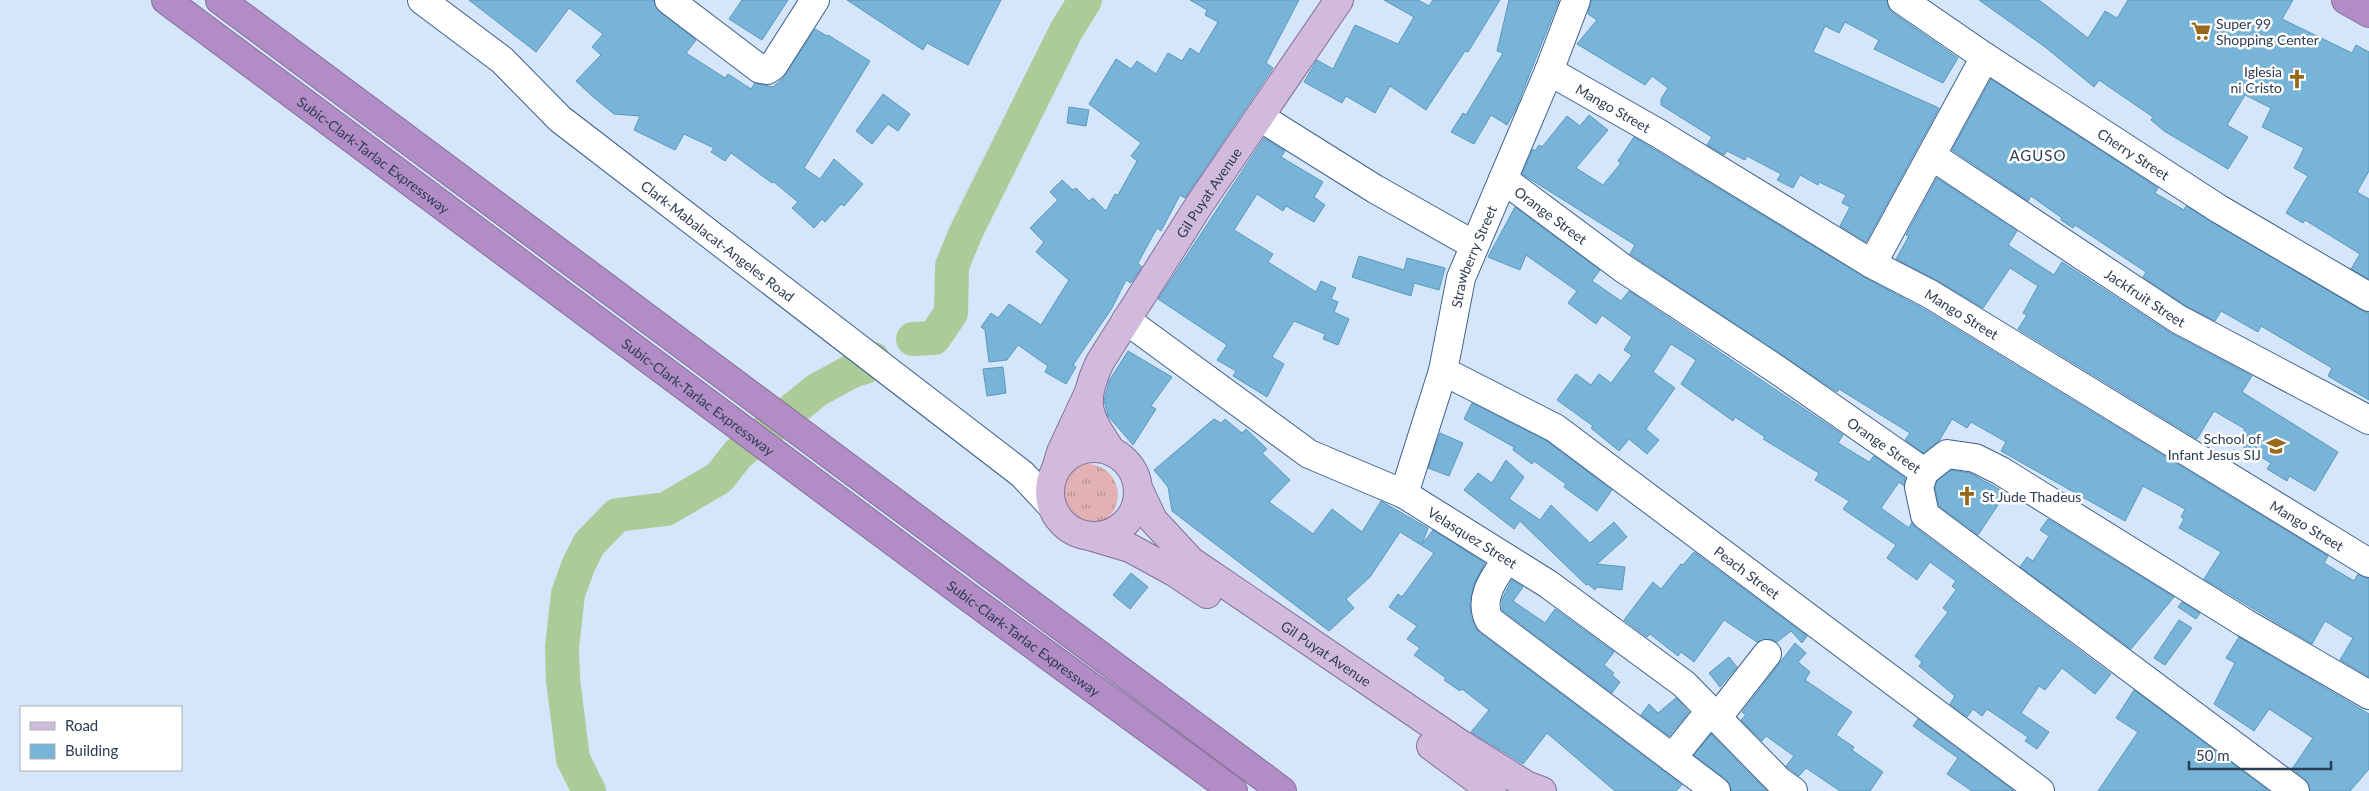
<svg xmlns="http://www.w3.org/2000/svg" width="2369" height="791" font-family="Lato,sans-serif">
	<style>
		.grass { fill: url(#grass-tufts) }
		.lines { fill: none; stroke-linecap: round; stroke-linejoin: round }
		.river { stroke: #abcc98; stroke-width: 34 }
		.building { fill: #77b4d7; stroke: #5b99bd }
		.minor-casing { stroke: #3d618e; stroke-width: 30 }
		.major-casing { stroke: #83709c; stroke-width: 30 }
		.highway-casing { stroke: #83709c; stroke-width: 30 }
		.minor { stroke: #fff; stroke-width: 28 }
		.major { stroke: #d1badc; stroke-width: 28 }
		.highway { stroke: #b28cc4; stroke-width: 28 }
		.labels { text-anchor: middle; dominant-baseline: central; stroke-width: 5; stroke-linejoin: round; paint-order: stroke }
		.poi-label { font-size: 14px; fill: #2c3d51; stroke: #fff; text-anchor: start }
		.street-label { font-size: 14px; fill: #2c3d51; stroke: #fff }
		.neighbourhood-label { font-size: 15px; letter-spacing: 1px; fill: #2c3d51; stroke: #fff }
	</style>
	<defs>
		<pattern id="grass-tufts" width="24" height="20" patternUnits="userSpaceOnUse" patternTransform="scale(1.25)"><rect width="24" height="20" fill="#e1b1b4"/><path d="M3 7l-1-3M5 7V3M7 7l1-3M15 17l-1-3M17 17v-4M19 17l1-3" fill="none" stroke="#b79195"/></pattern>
	</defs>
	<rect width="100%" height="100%" fill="#d5e5fa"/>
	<!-- grass -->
	<path class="grass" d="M1056 495a31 31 0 1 1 62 0a31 31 0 1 1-62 0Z"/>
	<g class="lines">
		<!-- river -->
		<path class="river" d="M913 339 934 338 951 313 952 266 966 232 1066 31 1085 0
			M589 791 573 759 563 680 562 647 568 594 578 566 589 544 617 515 666 509 719 478 738 454 817 390 852 371 865 367 873 359"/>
	</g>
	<!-- building -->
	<path class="building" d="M469 0H654L660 12 696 40 686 53 725 78 728 74 751 89 755 83 773 87 782 79 815 29 827 36 828 35 870 61 804 168 820 179 834 159 863 184 844 206 841 204 825 222 822 219 814 228 792 208 798 202 774 182 772 183 731 153 725 161 711 152 714 148 684 134 675 150 634 130 640 116 614 114 592 96 576 81 601 55 592 47 603 34 569 8 536 52Z
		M742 0H788L762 40 729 19Z
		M847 0H1001L968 65 927 43 923 50Z
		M1190 0H1299L1266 63 1273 68 1185 198 1180 195 1161 231 1157 228 1138 263 1142 267 1131 283 1126 280 1112 308 1073 365 1076 367 1066 384 1045 372 1048 366 1018 345 1007 360 989 362 985 330 981 327 991 313 998 318 1009 304 1041 325 1069 280 1036 252 1044 242 1030 228 1058 200 1050 192 1062 180 1073 190 1076 188 1089 201 1093 198 1106 211 1115 194 1118 195 1137 161 1131 156 1141 143 1089 104 1116 59 1131 69 1137 61 1156 74 1168 53 1182 61 1190 48 1199 54 1218 22 1205 15 1207 10Z
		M1384 0H1418L1429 6 1433 0H1500L1468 52 1465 51 1426 110 1390 86 1375 113 1346 96 1342 103 1304 82 1317 60 1333 69 1355 25 1398 44 1414 17Z
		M1509 0H1559L1515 111 1507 125 1491 115 1474 144 1451 132 1463 113 1466 115 1503 53 1497 51Z
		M1591 0H1887L1888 7 1893 13 1958 58 1943 83 1874 49 1879 40 1845 22 1839 33 1825 26 1813 52 1939 108 1866 242 1840 226 1850 207 1842 203 1846 195 1819 182 1818 185 1800 175 1793 188 1777 180 1781 174 1747 156 1745 160 1727 151 1724 155 1707 145 1712 137 1661 105V99L1668 88 1652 76 1645 85 1577 44 1597 20 1588 14Z
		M1979 0H2039L2088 38 2105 11 2117 18 2128 0H2293L2282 19 2352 53 2356 45 2369 52V171L2357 192 2369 199V279L2351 269 2360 254 2305 220 2303 223 2286 213 2308 176 2294 168 2304 148 2262 127 2271 108 2245 95 2227 125 2248 137 2228 169 2164 131 2151 120 2153 117 2099 80 2094 87 2045 47Z
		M1991 79 2158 188 2155 193 2184 210 2186 206 2361 310 2369 313V400L2328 376 2332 368 2261 326 2258 332 2221 311 2215 321 2186 306 2143 277 2146 272 2075 225 2073 228 2061 220 2062 218 2031 196 2028 201 1952 150Z
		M883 94 910 114 898 131 888 124 872 144 856 131Z
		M1069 107 1089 110 1086 126 1067 123Z
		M1589 115 1608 130 1576 168 1603 185 1621 163 1618 161 1634 137 1864 277 1922 308 2328 556 2324 563 2354 581 2358 574 2369 579V677L2340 660 2353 638 2325 621 2312 644 2204 579 2221 552 2179 528 2184 519 2181 517 2185 509 2143 486 2125 521 2001 451 2006 442 1971 422 1967 428 1952 419 1939 441 1923 453 1905 440 1910 433 1839 389 1837 392 1630 254 1635 245 1522 174 1533 149 1535 151 1539 145 1542 147 1567 116 1580 126Z
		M1264 138 1285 151 1281 157 1323 182 1314 197 1325 205 1314 222 1286 206 1283 211 1257 194 1234 230 1273 254 1268 262 1316 292 1321 281 1336 288 1331 299 1338 302 1334 312 1349 319 1338 345 1323 339 1325 334 1294 321 1272 357 1284 364 1267 397 1233 376 1236 371 1217 360 1227 345 1158 299Z
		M1937 178 2017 231 2008 245 2054 275 2062 262 2169 332 2252 376 2242 392 2338 452 2315 491 2289 476 2287 481 2267 469 2271 463 2237 443 2245 429 2214 411 2197 439 2018 329 2027 315 2023 313 2038 286 2010 268 1983 308 1938 281 1896 259 1909 236 1906 235Z
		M1515 207 1600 270 1592 281 1621 301 1629 291 1843 435 1838 443 1869 462 1874 456 1905 478 1904 486 1899 482 1881 508 1909 528 1912 522 1916 528 2111 674 2095 694 2062 668 2045 690 2039 686 2021 713 2049 732 2037 749 2025 741 2028 737 1987 709 1982 716 1973 709 1967 717 1950 704 1955 696 1919 666 1922 662 1915 656 1948 612 1943 608 1956 590 1952 586 1956 581 1930 562 1917 580 1887 558 1896 545 1843 509 1849 501 1815 480 1819 473 1763 439 1765 437 1735 417 1733 421 1681 384 1696 360 1671 344 1653 372 1675 388 1646 429 1659 440 1647 454 1629 439 1619 451 1591 428 1593 426 1557 400 1576 374 1591 385 1599 374 1611 383 1632 355 1624 350 1632 337 1602 315 1596 324 1568 303 1577 291 1526 255 1520 270 1488 257Z
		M1359 256 1404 270 1407 258 1445 268 1439 290 1414 283 1411 296 1352 277Z
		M1128 351 1172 377 1151 406 1156 409 1133 445 1108 416 1104 400 1109 381Z
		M1003 367 1006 393 987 396 983 369Z
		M1472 403 1547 441 1612 490 1597 511 1564 487 1566 484 1534 461 1532 464 1513 450 1514 447 1464 419Z
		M1214 419 1221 423 1225 419 1242 433 1246 429 1267 449 1262 453 1290 480 1269 502 1313 534 1332 509 1362 532 1381 501 1428 528 1422 544 1433 530 1485 563 1475 582 1470 601 1471 617 1479 632 1682 785 1676 791H1615L1547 733 1523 764 1471 732 1489 710 1462 689 1460 691 1444 680 1446 678 1414 655 1420 648 1407 639 1417 626 1389 607 1398 594 1402 597 1434 553 1400 532 1370 577 1346 599 1354 608 1329 631 1172 511 1168 487 1154 470Z
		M1440 433 1463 443 1449 476 1428 468Z
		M1506 460 1524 477 1509 499 1540 520 1551 505 1590 543 1614 522 1627 537 1597 564 1625 567 1622 590 1597 587 1595 590 1588 584 1586 585 1520 521 1514 529 1464 490 1478 473 1492 483Z
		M1951 470 1970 473 2006 493 1978 535 1939 506 1935 488 1937 481Z
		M2048 519 2174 597 2131 649 2020 567 2027 557 2033 561 2049 536 2040 530Z
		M1694 552 1807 636 1802 643 1791 631 1777 642 1769 639 1757 642 1724 620 1694 662 1681 652 1678 656 1650 634 1647 637 1624 620 1653 582 1661 589 1681 564 1683 565Z
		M1131 573 1148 587 1130 609 1113 595Z
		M1512 580 1523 587 1513 601 1545 623 1555 609 1614 652 1604 665 1614 673 1612 675 1620 682 1612 693 1502 610V599Z
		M2182 602 2200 613 2196 619 2178 607Z
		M2179 620 2192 628 2165 665 2154 658Z
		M2239 637 2369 714V769L2350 791H2310L2305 779 2292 769 2313 738 2269 709 2254 731 2214 704 2235 663 2226 658Z
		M1795 643 1806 653 1798 662 1810 672 1805 680 1852 712 1836 735 1854 747 1852 750 1883 772 1870 791H1840L1806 768 1799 776 1786 766 1794 756 1766 736 1762 741 1741 720 1746 715 1742 712Z
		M1729 657 1737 667 1720 687 1709 673Z
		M2134 690 2269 791H2098L2138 732 2116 718Z
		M1676 698 1689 712 1669 736 1641 715 1649 704 1658 713Z
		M1918 719 2014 791H1972L1947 774 1958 758 1913 726Z
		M1711 734 1767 791H1732L1725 779 1694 755Z"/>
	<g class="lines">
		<defs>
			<g id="minor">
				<path id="s1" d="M422 0 502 60 560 119 1022 474 1051 505"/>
				<path d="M669 0 760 69 767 70 773 66 815 0"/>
				<path id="s2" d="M1902 0 1985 57 2219 209 2369 297"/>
				<path id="s3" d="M1549 71 1658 133 1872 264 1930 294 2369 563"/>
				<path d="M1260 117 1375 189 1474 245"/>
				<path id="s4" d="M1932 156 2178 319 2369 420"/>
				<path id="s5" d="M1503 179 1624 269 1776 369 1924 472"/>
				<path d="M1872 264 1985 57"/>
				<path id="s6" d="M1126 320 1309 454 1404 494 1548 584 1684 684 1779 781 1793 791"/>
				<path id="s7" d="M1443 371 1555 428 2040 791"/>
				<path d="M1924 472 1947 454 1975 458 2001 471 2245 623 2369 695"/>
				<path d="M1924 472 1919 487 1925 515 2295 791"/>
				<path id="s8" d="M1404 494 1443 371 1461 278 1549 71 1576 0"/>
				<path d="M1507 559C1495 577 1478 597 1489 620L1716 791"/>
				<path d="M1717 718 1767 654"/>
				<path d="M1672 758 1710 711"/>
			</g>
			<g id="major">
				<circle cx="1094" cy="492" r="44"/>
				<path id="s9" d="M1112 452C1088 416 1080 404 1100 362L1199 205 1339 0"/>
				<path d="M1056 469 1061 452 1089 392"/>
				<path id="s10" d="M1138 488 1153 520 1191 561 1456 741 1526 785 1542 791"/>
				<path d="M1093 537 1130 548 1174 572 1207 594"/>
				<path d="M1431 746 1492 791"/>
			</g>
			<g id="highway">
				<path id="s11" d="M166 0 964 594 1233 791"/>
				<path d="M220 0 1282 791"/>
				<path d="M2346 0 2369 13"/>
			</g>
		</defs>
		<!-- minor casing -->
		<use href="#minor" class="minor-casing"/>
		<!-- major casing -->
		<use href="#major" class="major-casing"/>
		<!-- highway casing -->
		<use href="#highway" class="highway-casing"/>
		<!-- minor -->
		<use href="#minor" class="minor"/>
		<!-- major -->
		<use href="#major" class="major"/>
		<!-- highway -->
		<use href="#highway" class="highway"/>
	</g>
	<!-- icons -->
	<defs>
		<symbol id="supermarket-bare" viewBox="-9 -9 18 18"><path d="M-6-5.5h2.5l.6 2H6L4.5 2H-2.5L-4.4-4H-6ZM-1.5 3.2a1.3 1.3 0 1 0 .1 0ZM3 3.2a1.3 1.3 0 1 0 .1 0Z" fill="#98691a" stroke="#fff" stroke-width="2.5" paint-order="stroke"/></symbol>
		<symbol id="church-bare" viewBox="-9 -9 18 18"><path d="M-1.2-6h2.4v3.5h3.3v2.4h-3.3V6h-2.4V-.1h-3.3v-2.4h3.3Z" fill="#98691a" stroke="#fff" stroke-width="2.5" paint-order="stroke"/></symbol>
		<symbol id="school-bare" viewBox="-9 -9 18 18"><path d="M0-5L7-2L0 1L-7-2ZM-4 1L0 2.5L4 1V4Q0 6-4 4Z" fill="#98691a" stroke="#fff" stroke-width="2.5" paint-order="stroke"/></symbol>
	</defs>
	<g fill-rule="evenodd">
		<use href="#supermarket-bare" x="2187" y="17" width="28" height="28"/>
		<use href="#church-bare" x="2283" y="65" width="28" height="28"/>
		<use href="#school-bare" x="2262" y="432" width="28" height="28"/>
		<use href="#church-bare" x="1953" y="482" width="28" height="28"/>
	</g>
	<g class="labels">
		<!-- poi labels -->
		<g class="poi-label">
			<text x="2216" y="23">Super 99<tspan x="2216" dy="16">Shopping Center</tspan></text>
			<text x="2282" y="71" text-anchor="end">Iglesia<tspan x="2282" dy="16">ni Cristo</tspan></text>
			<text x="2261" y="438" text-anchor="end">School of<tspan x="2261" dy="16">Infant Jesus SIJ</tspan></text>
			<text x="1982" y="496">St Jude Thadeus</text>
		</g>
		<!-- street labels -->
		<g class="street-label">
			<text stroke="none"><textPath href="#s3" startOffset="74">Mango Street</textPath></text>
			<text stroke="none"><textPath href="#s2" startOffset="278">Cherry Street</textPath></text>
			<text stroke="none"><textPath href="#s11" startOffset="259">Subic-Clark-Tarlac Expressway</textPath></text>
			<text stroke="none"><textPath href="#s9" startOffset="299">Gil Puyat Avenue</textPath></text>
			<text stroke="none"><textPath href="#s5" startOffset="60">Orange Street</textPath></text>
			<text stroke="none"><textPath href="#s1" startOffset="382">Clark-Mabalacat-Angeles Road</textPath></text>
			<text stroke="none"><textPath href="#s8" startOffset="248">Strawberry Street</textPath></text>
			<text stroke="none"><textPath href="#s4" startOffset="256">Jackfruit Street</textPath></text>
			<text stroke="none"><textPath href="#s3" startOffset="479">Mango Street</textPath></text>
			<text stroke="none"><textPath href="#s11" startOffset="664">Subic-Clark-Tarlac Expressway</textPath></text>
			<text stroke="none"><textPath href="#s5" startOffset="465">Orange Street</textPath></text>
			<text stroke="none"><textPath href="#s3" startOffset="884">Mango Street</textPath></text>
			<text stroke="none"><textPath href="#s6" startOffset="411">Velasquez Street</textPath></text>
			<text stroke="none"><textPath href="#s7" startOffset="366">Peach Street</textPath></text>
			<text stroke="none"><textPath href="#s11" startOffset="1069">Subic-Clark-Tarlac Expressway</textPath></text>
			<text stroke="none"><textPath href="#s10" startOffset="255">Gil Puyat Avenue</textPath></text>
		</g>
		<!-- neighbourhood labels -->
		<g class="neighbourhood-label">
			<text x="2038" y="155">AGUSO</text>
		</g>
	</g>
	<!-- legend -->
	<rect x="20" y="706" width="162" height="65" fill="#ffffff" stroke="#abb1b9"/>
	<rect x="30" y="722" width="25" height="8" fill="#d1badc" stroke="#abb1b9"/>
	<text x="65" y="731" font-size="15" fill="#2c3d51">Road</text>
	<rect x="30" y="744" width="25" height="15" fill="#77b4d7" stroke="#abb1b9"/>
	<text x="65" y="756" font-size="15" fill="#2c3d51">Building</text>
	<!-- scale -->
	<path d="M2189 761v8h142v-8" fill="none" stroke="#2c3d51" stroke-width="2.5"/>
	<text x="2196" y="761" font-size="15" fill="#2c3d51" stroke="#ffffff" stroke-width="4" paint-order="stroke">50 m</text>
</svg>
